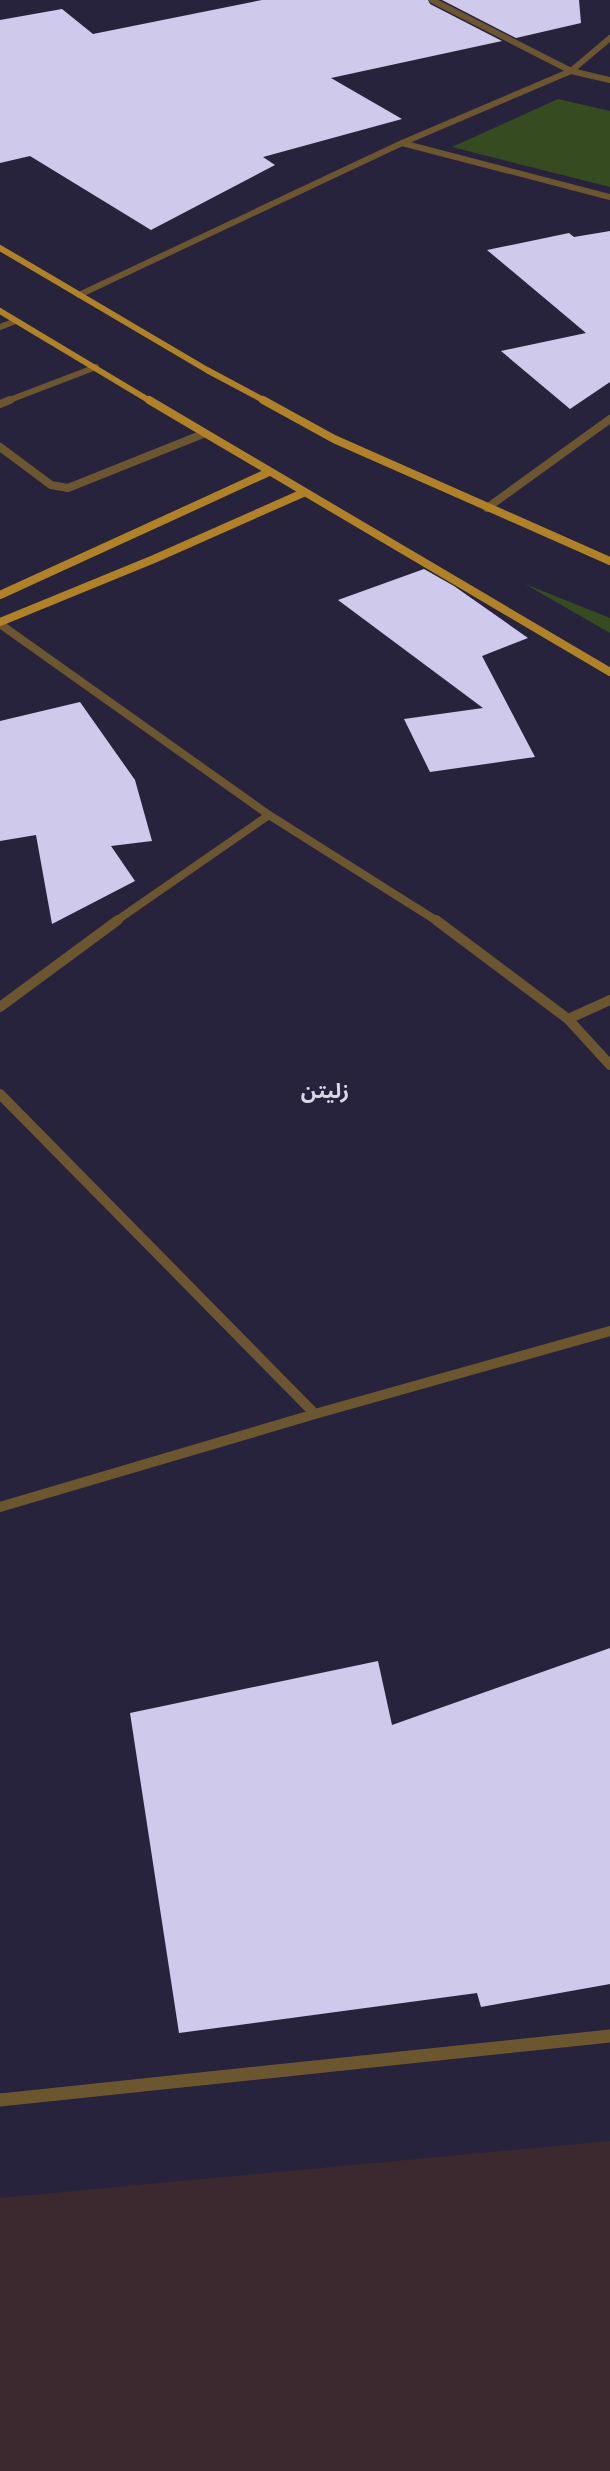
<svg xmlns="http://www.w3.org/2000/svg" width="610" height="2471" font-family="'Roboto Condensed','Noto Sans Arabic',sans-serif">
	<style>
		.education { fill: #3c292f }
		.green { fill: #374b21 }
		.building { fill: #cfcaec }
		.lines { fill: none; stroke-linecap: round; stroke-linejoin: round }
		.minor-far3 { stroke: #6c5630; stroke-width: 6 }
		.minor-far2 { stroke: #6c5630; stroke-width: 8 }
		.minor-far1 { stroke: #6c5630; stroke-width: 10 }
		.minor { stroke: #6c5630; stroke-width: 13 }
		.major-far1 { stroke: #b08228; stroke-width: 6 }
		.major { stroke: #b08228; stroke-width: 8 }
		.labels { text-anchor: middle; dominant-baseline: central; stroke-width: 4; stroke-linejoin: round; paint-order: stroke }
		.town-label { font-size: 21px; font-weight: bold; fill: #d9d6e7; stroke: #28233d }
	</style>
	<rect width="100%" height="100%" fill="#28233d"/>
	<!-- education -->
	<path class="education" d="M610 2141V2471H0V2198Z"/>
	<!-- green -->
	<path class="green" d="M558 99 610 111V187L452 147Z
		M525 584 610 618V633Z"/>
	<!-- building -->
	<path class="building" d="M262 0H428L430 4 502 41 331 78 402 119 263 157 275 165 151 230 30 156 0 163V20L62 9 93 34Z
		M442 0H579L581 23 516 38Z
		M610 231V382L570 409 501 351 586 333 487 250 569 233 574 237Z
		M424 569 454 586 528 638 482 656 535 757 430 772 404 719 483 708 338 600Z
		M80 702 135 780 152 841 111 846 135 881 52 924 36 835 0 841V721Z
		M610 1648V1984L481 2007 477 1993 179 2033 130 1713 378 1661 392 1725Z"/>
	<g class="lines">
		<!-- minor-far3 -->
		<path class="minor-far3" d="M432 0 571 71 610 80
			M402 143 610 197
			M79 295 402 143 571 71 610 38
			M0 327 16 321
			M7 401 96 367"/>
		<!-- minor-far2 -->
		<path class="minor-far2" d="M0 404 10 400
			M0 447 51 485 68 488 203 434
			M487 508 610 419
			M0 624 269 815 437 921
			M116 921 269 815"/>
		<!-- minor-far1 -->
		<path class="minor-far1" d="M436 920 568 1019 610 1065
			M0 1007 118 920
			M568 1019 610 1000
			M0 1094 315 1414
			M0 1507 315 1414 610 1331"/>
		<!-- minor -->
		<path class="minor" d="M0 2100 610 2036"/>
		<!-- major-far1 -->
		<path class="major-far1" d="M0 248 207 370 265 401
			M0 311 150 401"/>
		<!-- major -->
		<path class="major" d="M149 400 610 672
			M263 400 334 439 610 561
			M0 595 269 472
			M0 622 154 559 303 493"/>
	</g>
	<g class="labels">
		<!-- town labels -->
		<g class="town-label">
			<text x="325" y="1091">زليتن</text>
		</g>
	</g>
</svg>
